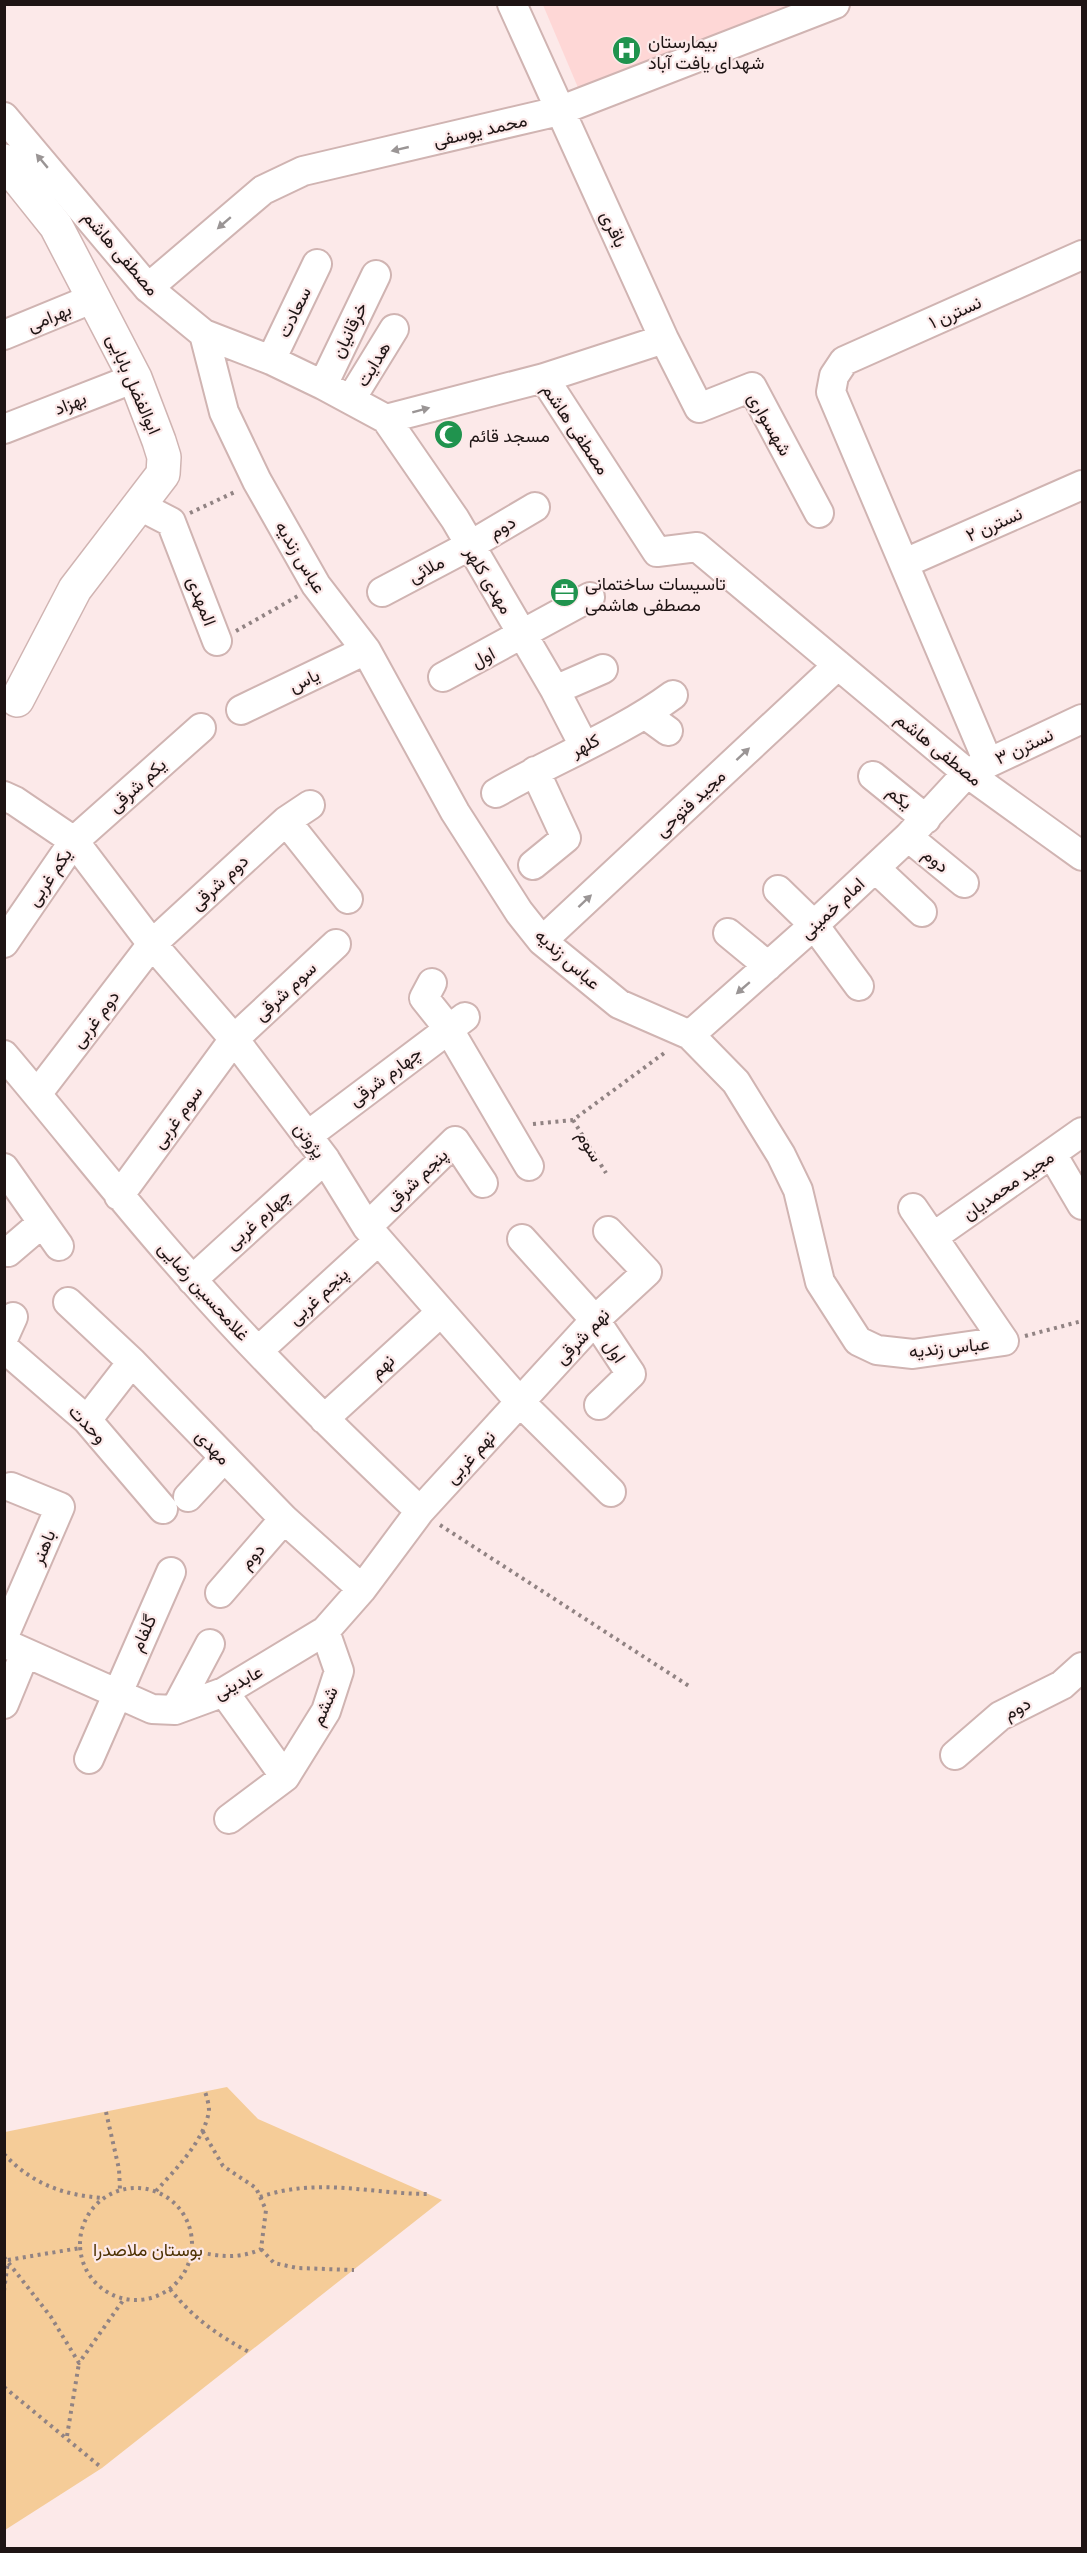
<svg xmlns="http://www.w3.org/2000/svg" width="1087" height="2553" font-family="'Public Sans',Vazirmatn,sans-serif">
	<style>
		.built { fill: #fed7d6 }
		.green { fill: #f5cc98 }
		.lines { fill: none; stroke-linecap: round; stroke-linejoin: round }
		.minor-casing { stroke: #d0b4b2; stroke-width: 32 }
		.major-casing { stroke: #d0b4b2; stroke-width: 36 }
		.path { stroke: #918383; stroke-width: 4; stroke-dasharray: 3 4.5; stroke-linecap: butt }
		.minor { stroke: #fff; stroke-width: 28 }
		.major { stroke: #fff; stroke-width: 33 }
		.oneway { fill: #9a9595 }
		.labels { text-anchor: middle; dominant-baseline: central; stroke-width: 4.5; stroke-linejoin: round; paint-order: stroke }
		.poi-label { font-size: 18px; fill: #1e1414; stroke: #fce9e9; text-anchor: start }
		.street-label { font-size: 18px; fill: #1e1414; stroke: #fce9e9 }
		.park-label { font-size: 18px; fill: #4e3203; stroke: #fce9e9 }
	</style>
	<rect width="100%" height="100%" fill="#fce9e9"/>
	<!-- built -->
	<path class="built" d="M543 5H801L582 97Z"/>
	<!-- green -->
	<path class="green" d="M227 2087 258 2119 442 2200 102 2468 5 2530V2132Z"/>
	<g class="lines">
		<defs>
			<path id="minor" d="M4 117 148 288 204 334 271 360 323 385 386 419 544 378 664 339 512 4
				M148 288 263 190 303 171 559 111 835 4
				M204 334 224 412 257 481 316 585 366 650 455 812 519 912 542 941 619 1004 690 1035 736 1082 781 1155 798 1190 820 1282 858 1341 877 1350 913 1354 1004 1341 913 1208
				M4 335 94 298
				M664 339 699 408 752 387 819 513
				M271 360 317 264
				M544 378 657 552 697 547 967 773 1082 856
				M323 385 376 275
				M351 399 394 329
				M386 419 455 519 555 690 584 746
				M4 429 135 378
				M140 506 171 522 217 641
				M905 563 1082 485
				M382 592 469 546 535 507
				M443 677 590 597
				M555 690 603 669
				M241 710 366 650
				M646 715 668 731
				M988 762 831 392 834 376 844 361 1082 255
				M873 776 926 819
				M496 793C553 760 620 734 673 695
				M4 796 15 801 74 841 152 944 234 1039 325 1159 367 1227 520 1402 611 1492
				M286 821 348 899
				M908 837 964 883
				M533 865 566 838 535 771
				M875 868 922 912
				M778 890 814 925 859 986
				M728 933 768 966
				M542 941 838 665
				M4 943 74 841 201 728
				M432 983 424 998 448 1028 529 1166
				M690 1035 814 925 908 837 967 773 1082 719
				M4 1055C67 1129 126 1206 191 1278 263 1360 341 1436 420 1511
				M37 1094 152 944 286 821 310 805
				M307 1136 465 1017
				M1052 1154 1082 1205
				M4 1168 59 1246
				M119 1196 234 1039 336 944
				M367 1227 455 1141 483 1183
				M933 1237 1082 1132
				M522 1239 595 1320 631 1374 599 1405
				M8 1252 42 1223
				M192 1280 325 1159
				M68 1302 132 1362 284 1519 362 1589
				M4 1337 13 1317
				M4 1348 87 1420 163 1509
				M258 1351 378 1241
				M324 1419 441 1312
				M87 1420 132 1362
				M188 1497 224 1458
				M220 1593 284 1519
				M4 1636 60 1507 11 1487
				M4 1643 152 1709 175 1710 224 1692 325 1631 362 1589 420 1511 595 1320 647 1272 608 1231
				M224 1692 285 1777
				M4 1704 25 1653
				M175 1710 210 1644
				M955 1755 1000 1716 1062 1685 1082 1667
				M89 1759 171 1572
				M229 1819 285 1777 326 1711 339 1671 325 1631"/>
			<path id="major" d="M4 161 56 226 135 378 159 441 164 457 163 474 75 589 17 700"/>
		</defs>
		<!-- minor casing -->
		<use href="#minor" class="minor-casing"/>
		<!-- major casing -->
		<use href="#major" class="major-casing"/>
		<!-- path -->
		<path class="path" d="M190 513 237 491
			M236 631 298 596
			M573 1120 606 1173
			M533 1124 573 1120 667 1051
			M1025 1336 1082 1321
			M440 1525 689 1686
			M106 2112 119 2169 120 2190
			M4 2154C32 2184 63 2195 103 2198
			M80 2244a56 56 0 1 1 112 0a56 56 0 1 1-112 0Z
			M156 2191C176 2169 204 2141 209 2111 209 2105 207 2097 205 2092
			M260 2197C318 2177 370 2194 429 2194
			M261 2249 274 2263 297 2268 354 2270
			M193 2251C217 2256 238 2260 261 2249L266 2210 256 2188 223 2166 202 2130
			M4 2257 51 2317 79 2363 124 2299
			M8 2260 80 2248
			M170 2289C192 2317 217 2335 249 2352
			M4 2291 8 2261
			M4 2387 102 2468
			M67 2436 79 2363"/>
		<!-- minor -->
		<use href="#minor" class="minor"/>
		<!-- major -->
		<use href="#major" class="major"/>
	</g>
	<!-- one-way arrows -->
	<defs><path id="oneway-solid" d="M-6-.8H1V-3.2L6.5 0L1 3.2V.8H-6Z" transform="scale(1.5)"/></defs>
	<g class="oneway">
		<use href="#oneway-solid" transform="translate(400 149) rotate(167)"/>
		<use href="#oneway-solid" transform="translate(42 161) rotate(-130)"/>
		<use href="#oneway-solid" transform="translate(224 223) rotate(139)"/>
		<use href="#oneway-solid" transform="translate(421 410) rotate(-15)"/>
		<use href="#oneway-solid" transform="translate(743 754) rotate(-43)"/>
		<use href="#oneway-solid" transform="translate(585 901) rotate(-43)"/>
		<use href="#oneway-solid" transform="translate(743 988) rotate(139)"/>
	</g>
	<!-- icons -->
	<defs>
		<symbol id="hospital-disc" viewBox="-11 -11 22 22"><circle r="9.5" fill="#20934e" stroke="#fce9e9"/><path d="M-5-5h3v3.5h4V-5h3V5h-3V1.5h-4V5h-3Z" fill="#fff"/></symbol>
		<symbol id="mosque-disc" viewBox="-11 -11 22 22"><circle r="9.5" fill="#20934e" stroke="#fce9e9"/><path d="M3.5-4.9A6 6 0 1 0 3.5 4.9A5 5 0 1 1 3.5-4.9Z" fill="#fff"/></symbol>
		<symbol id="office-disc" viewBox="-11 -11 22 22"><circle r="9.5" fill="#20934e" stroke="#fce9e9"/><path d="M-6-3h4V-5.5h4V-3h4V5H-6ZM-1-4.5V-3h2v-1.5ZM-6 0V1H6V0Z" fill="#fff"/></symbol>
	</defs>
	<g fill-rule="evenodd">
		<use href="#hospital-disc" x="610" y="34" width="33" height="33"/>
		<use href="#mosque-disc" x="432" y="418" width="33" height="33"/>
		<use href="#office-disc" x="548" y="576" width="33" height="33"/>
	</g>
	<g class="labels">
		<!-- poi labels -->
		<g class="poi-label">
			<text x="648" y="41">بیمارستان<tspan x="648" dy="21">شهدای یافت آباد</tspan></text>
			<text x="469" y="435">مسجد قائم</text>
			<text x="585" y="583">تاسیسات ساختمانی<tspan x="585" dy="21">مصطفی هاشمی</tspan></text>
		</g>
		<!-- street labels -->
		<g class="street-label">
			<text transform="translate(480 130) rotate(-13)">محمد یوسفی</text>
			<text transform="translate(614 229) rotate(65)">باقری</text>
			<text transform="translate(121 253) rotate(49)">مصطفی هاشم</text>
			<text transform="translate(294 312) rotate(-64)">سعادت</text>
			<text transform="translate(955 312) rotate(-24)">نسترن ۱</text>
			<text transform="translate(49 317) rotate(-23)">بهرامی</text>
			<text transform="translate(349 330) rotate(-64)">خرقانیان</text>
			<text transform="translate(373 364) rotate(-59)">هدایت</text>
			<text transform="translate(134 384) rotate(66)">ابوالفضل بابایی</text>
			<text transform="translate(70 403) rotate(-22)">بهزاد</text>
			<text transform="translate(770 424) rotate(60)">شهسواری</text>
			<text transform="translate(576 429) rotate(56)">مصطفی هاشم</text>
			<text transform="translate(994 524) rotate(-24)">نسترن ۲</text>
			<text transform="translate(502 527) rotate(-31)">دوم</text>
			<text transform="translate(301 557) rotate(59)">عباس زندیه</text>
			<text transform="translate(426 569) rotate(-28)">ملائی</text>
			<text transform="translate(489 580) rotate(59)">مهدی کلهر</text>
			<text transform="translate(202 601) rotate(69)">المهدی</text>
			<text transform="translate(483 657) rotate(-28)">اول</text>
			<text transform="translate(304 680) rotate(-26)">یاس</text>
			<text transform="translate(585 745) rotate(-27)">کلهر</text>
			<text transform="translate(1024 746) rotate(-25)">نسترن ۳</text>
			<text transform="translate(939 749) rotate(39)">مصطفی هاشم</text>
			<text transform="translate(137 785) rotate(-42)">یکم شرقی</text>
			<text transform="translate(900 797) rotate(39)">یکم</text>
			<text transform="translate(690 803) rotate(-43)">مجید فتوحی</text>
			<text transform="translate(936 860) rotate(39)">دوم</text>
			<text transform="translate(49 877) rotate(-56)">یکم غربی</text>
			<text transform="translate(219 882) rotate(-43)">دوم شرقی</text>
			<text transform="translate(832 908) rotate(-43)">امام خمینی</text>
			<text transform="translate(568 959) rotate(42)">عباس زندیه</text>
			<text transform="translate(285 991) rotate(-43)">سوم شرقی</text>
			<text transform="translate(95 1019) rotate(-53)">دوم غربی</text>
			<text transform="translate(385 1076) rotate(-37)">چهارم شرقی</text>
			<text transform="translate(177 1117) rotate(-54)">سوم غربی</text>
			<text transform="translate(310 1140) rotate(54)">پژوتن</text>
			<text transform="translate(590 1146) rotate(59)">سوم</text>
			<text transform="translate(416 1179) rotate(-44)">پنجم شرقی</text>
			<text transform="translate(1008 1185) rotate(-35)">مجید محمدیان</text>
			<text transform="translate(258 1219) rotate(-42)">چهارم غربی</text>
			<text transform="translate(204 1291) rotate(48)">غلامحسین رضایی</text>
			<text transform="translate(318 1296) rotate(-43)">پنجم غربی</text>
			<text transform="translate(582 1336) rotate(-46)">نهم شرقی</text>
			<text transform="translate(949 1347) rotate(-6)">عباس زندیه</text>
			<text transform="translate(615 1351) rotate(56)">اول</text>
			<text transform="translate(382 1366) rotate(-43)">نهم</text>
			<text transform="translate(88 1424) rotate(46)">وحدت</text>
			<text transform="translate(213 1447) rotate(46)">مهدی</text>
			<text transform="translate(470 1457) rotate(-48)">نهم غربی</text>
			<text transform="translate(43 1547) rotate(-67)">باهنر</text>
			<text transform="translate(252 1556) rotate(-49)">دوم</text>
			<text transform="translate(143 1633) rotate(-66)">گلفام</text>
			<text transform="translate(238 1682) rotate(-28)">عابدینی</text>
			<text transform="translate(324 1706) rotate(-66)">ششم</text>
			<text transform="translate(1017 1708) rotate(-28)">دوم</text>
		</g>
		<!-- park labels -->
		<g class="park-label">
			<text x="148" y="2249">بوستان ملاصدرا</text>
		</g>
	</g>
	<!-- border -->
	<rect width="1087" height="2553" fill="none" stroke="#1e1414" stroke-width="12"/>
</svg>
